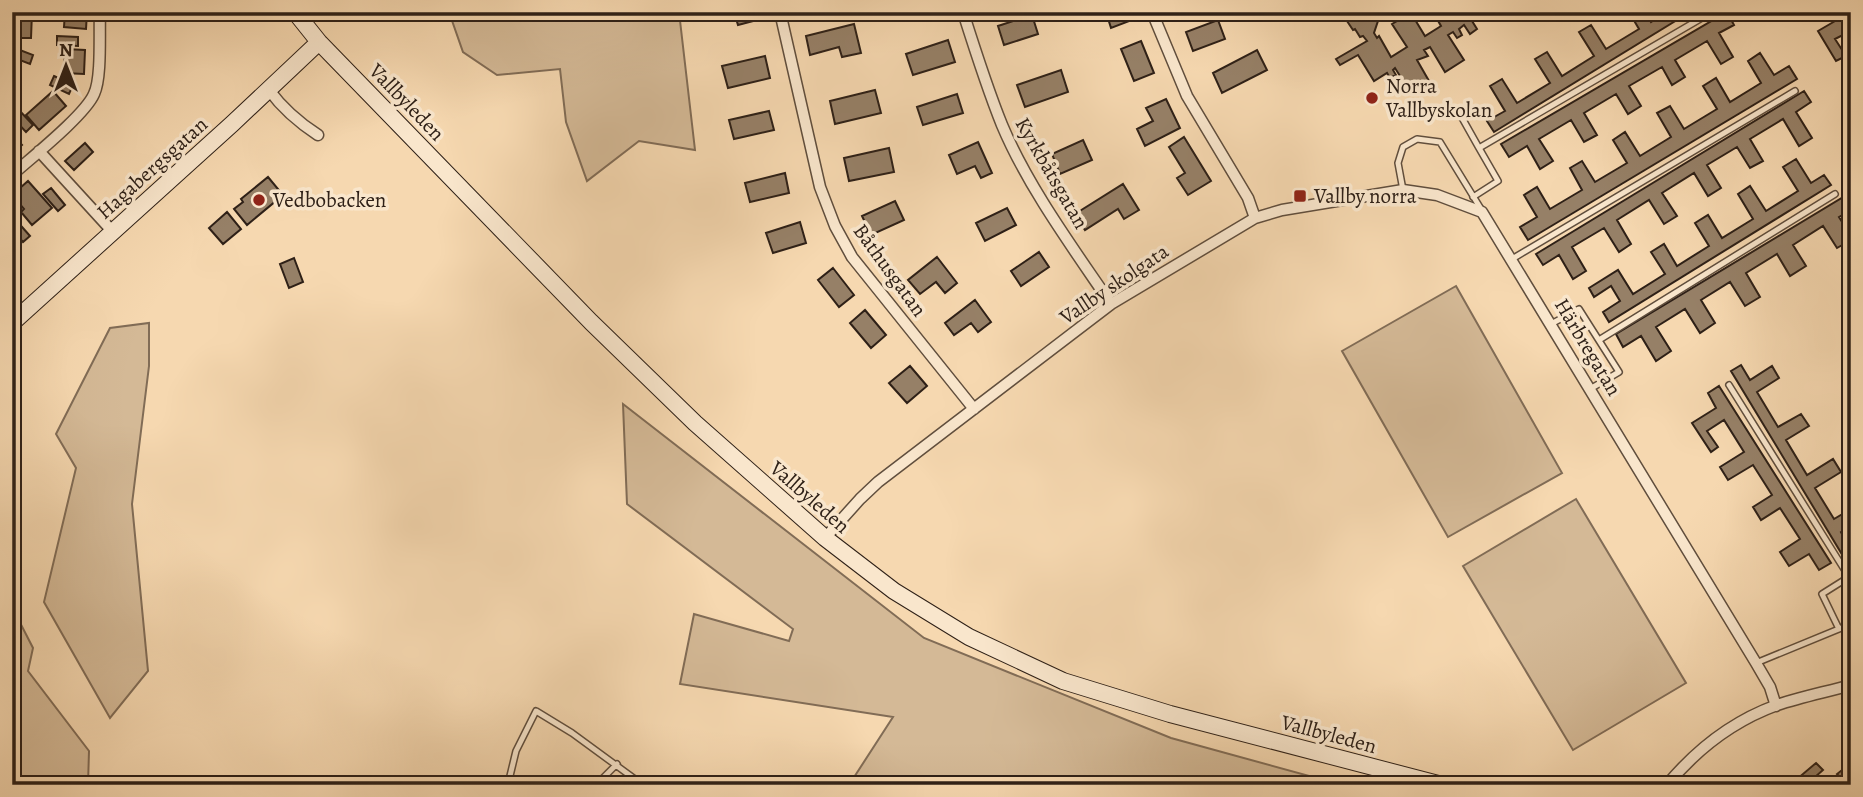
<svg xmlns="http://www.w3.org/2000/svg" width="1863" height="797" font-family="Alegreya,serif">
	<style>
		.green { fill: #d4b996; stroke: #816c56; stroke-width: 2 }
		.building { fill: #968067; stroke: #2e2017; stroke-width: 2 }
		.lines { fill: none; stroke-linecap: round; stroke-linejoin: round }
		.lane-casing { stroke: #604e3d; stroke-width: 8 }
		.street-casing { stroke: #604e3d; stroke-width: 13 }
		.secondary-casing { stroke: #2e2017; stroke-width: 18 }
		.lane { stroke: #f9e6cc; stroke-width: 5 }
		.street { stroke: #f9e6cc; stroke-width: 10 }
		.secondary { stroke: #f9e6cc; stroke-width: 16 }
		.poi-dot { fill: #8f2418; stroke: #f9e6cc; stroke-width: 2.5 }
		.labels { text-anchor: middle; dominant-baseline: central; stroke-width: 7; stroke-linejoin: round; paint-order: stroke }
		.poi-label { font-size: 21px; fill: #2e2017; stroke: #f9e6cc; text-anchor: start }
		.street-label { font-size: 21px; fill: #2e2017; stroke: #f9e6cc }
	</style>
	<rect width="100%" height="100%" fill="#f6d8b0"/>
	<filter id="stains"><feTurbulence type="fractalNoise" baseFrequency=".00286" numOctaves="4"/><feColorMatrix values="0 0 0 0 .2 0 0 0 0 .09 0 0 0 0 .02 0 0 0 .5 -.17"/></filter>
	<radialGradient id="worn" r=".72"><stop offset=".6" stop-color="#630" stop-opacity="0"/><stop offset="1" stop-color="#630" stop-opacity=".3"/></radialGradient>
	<!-- green -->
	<path class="green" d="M449 12H679L695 150 639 141 587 181 566 122 560 69 497 75 463 52Z
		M1456 286 1562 473 1448 537 1342 351Z
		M149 323V366L132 504 148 671 110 718 44 602 76 468 56 434 110 328Z
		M623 404 924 638 1171 738 1342 785H849L893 717 680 684 694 614 789 641 793 629 627 504Z
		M1576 499 1686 683 1573 750 1463 566Z
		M12 607 33 648 28 671 89 751 88 785H12Z"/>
	<!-- building -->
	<path class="building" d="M12 12H32L31 38H13Z
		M65 12H87L86 29 64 27Z
		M734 12H755L757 20 738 25Z
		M1106 12H1129L1132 20 1111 28Z
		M1352 12H1381L1374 33 1377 38 1379 36 1391 57 1407 47 1392 24 1411 13 1425 36 1441 26 1433 12H1458L1461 17 1467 13 1477 29 1470 34 1464 25 1459 29 1462 35 1457 38 1453 32 1448 35 1464 60 1445 72 1430 47 1424 50 1428 56 1417 60 1429 81 1410 92 1395 68 1393 70 1396 75 1390 78 1387 73 1374 81 1358 55 1340 65 1336 59 1367 41 1363 36 1360 37 1355 29 1353 30 1347 21 1354 16Z
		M1629 12H1645L1651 22 1666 12H1690L1494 132 1487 121 1505 111 1490 86 1502 79 1517 103 1550 83 1535 59 1547 52 1562 76 1594 56 1579 32 1591 25 1606 49 1639 29Z
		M1727 12 1734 25 1719 33 1733 57 1721 64 1707 41 1675 60 1685 77 1672 85 1662 67 1629 86 1641 106 1628 114 1616 94 1584 113 1597 135 1584 142 1571 120 1539 139 1553 161 1540 169 1527 146 1509 157 1501 144Z
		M1839 12H1851V31L1835 39 1846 56 1836 61 1818 31 1842 17Z
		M1032 15 1038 34 1004 45 998 26Z
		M1218 20 1225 39 1193 51 1186 32Z
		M854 24 861 53 842 57 839 47 810 55 806 36Z
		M57 36 78 37V46L57 45Z
		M948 40 955 62 913 75 906 54Z
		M1141 41 1154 73 1134 81 1121 49Z
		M12 47 33 55 30 64 12 57Z
		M65 49 85 50 84 74 64 73Z
		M1257 50 1267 70 1222 93 1213 73Z
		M1760 53 1774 75 1789 66 1797 79 1528 240 1520 227 1537 217 1524 195 1537 187 1550 209 1582 190 1570 168 1582 161 1595 182 1627 163 1613 140 1625 132 1640 156 1671 137 1657 113 1670 106 1684 129 1717 109 1703 86 1716 78 1730 102 1761 83 1748 61Z
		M765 56 770 78 728 88 722 66Z
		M12 60 21 64 12 87Z
		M1061 70 1068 92 1025 107 1017 85Z
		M54 76 73 85 69 94 50 85Z
		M875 90 881 113 835 124 830 101Z
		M53 91 66 106 39 130 26 115Z
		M1804 91 1811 102 1796 112 1812 138 1799 146 1783 119 1750 139 1763 161 1750 168 1737 147 1707 165 1721 188 1708 196 1694 173 1662 193 1677 216 1664 224 1649 200 1617 220 1631 244 1619 252 1604 228 1572 247 1586 271 1573 279 1559 255 1543 265 1536 254Z
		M957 94 963 113 923 125 917 107Z
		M1166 99 1180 128 1145 146 1137 129 1153 121 1146 108Z
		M18 109 33 125 26 132 12 117Z
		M769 111 774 130 734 139 729 120Z
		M12 134 22 145 12 154Z
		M1184 137 1211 181 1188 195 1177 178 1185 173 1169 147Z
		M1083 140 1092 160 1060 174 1052 154Z
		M978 142 992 173 981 178 975 166 957 174 949 155Z
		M85 143 93 152 74 170 65 161Z
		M889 148 894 172 849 181 844 158Z
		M1796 159 1811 183 1824 175 1831 185 1609 322 1603 312 1620 301 1611 286 1594 297 1589 288 1618 270 1633 294 1665 274 1651 252 1664 244 1677 266 1709 246 1695 223 1708 215 1722 238 1753 219 1738 194 1750 186 1766 211 1798 191 1783 167Z
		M785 173 789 193 750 202 745 183Z
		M268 177 283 195 247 225 234 209 243 202 241 199Z
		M28 181 52 208 32 225 21 212 24 209 12 195Z
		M1123 184 1139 210 1124 219 1118 209 1085 230 1075 214Z
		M51 188 65 205 58 211 43 194Z
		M1845 196 1851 210 1839 217 1851 236V240L1837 248 1823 226 1793 245 1806 266 1790 276 1777 254 1746 273 1760 297 1745 306 1730 282 1701 300 1715 323 1700 333 1685 309 1656 327 1671 351 1656 361 1641 336 1623 347 1616 334Z
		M895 201 904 220 871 235 862 216Z
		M1007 208 1016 225 985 241 976 223Z
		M227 212 241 229 223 244 209 228Z
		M15 219 30 236 23 242 12 230V222Z
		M800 222 806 243 773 253 766 233Z
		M1039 252 1049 267 1021 286 1011 271Z
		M937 257 957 283 945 293 936 282 920 294 908 280Z
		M294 258 303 282 289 288 280 264Z
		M833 268 854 295 839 307 818 280Z
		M975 300 991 322 978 332 971 323 954 335 945 323Z
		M865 310 886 335 871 348 850 323Z
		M1741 365 1750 380 1772 366 1779 378 1757 392 1778 427 1801 414 1809 426 1786 440 1807 475 1833 459 1841 472 1815 488 1834 519 1851 509V526L1841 532 1851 551 1843 556 1731 371Z
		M910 366 927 386 907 403 889 383Z
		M1719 386 1831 563 1819 570 1809 554 1789 566 1780 552 1800 539 1780 508 1761 520 1753 507 1772 495 1753 465 1728 480 1720 467 1744 452 1724 420 1707 431 1718 447 1711 452 1692 423 1716 408 1708 393Z
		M1816 763 1823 770 1806 785H1802L1797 779Z
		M1851 763V785H1847L1837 774Z"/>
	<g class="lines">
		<defs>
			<path id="lane" d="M1461 116 1479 148
				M1403 190 1398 163 1403 147 1417 139 1440 142 1481 209
				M1473 197 1498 181 1479 148 1712 12
				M1512 259 1795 91
				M1551 324 1579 309 1619 372 1590 389
				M1599 340 1835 194
				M1729 385 1849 577 1851 576
				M1839 629 1822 594 1849 577
				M1756 663 1851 624
				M509 780 516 751 536 711 572 733 643 785
				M596 785 617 764"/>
			<path id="street" d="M780 12 820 187 835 226 852 257 974 409
				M963 12C975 50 987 88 1002 125 1028 187 1073 248 1111 304
				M1152 12 1187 96 1248 198 1255 218
				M269 90C283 109 298 122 318 135
				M39 151 113 232
				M12 175C31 158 85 115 94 94 102 77 99 33 100 12
				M825 538 860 499 878 482 1111 304 1255 218 1282 210 1403 190 1437 195 1482 212 1756 663 1770 687 1776 706
				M1667 785C1696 750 1733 721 1777 705 1801 697 1826 692 1851 685"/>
			<path id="secondary" d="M295 12 319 42 591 322 695 423 825 538 894 591 969 637 1063 681 1170 714 1442 785
				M12 323 232 124 319 42"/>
		</defs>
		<!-- lane casing -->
		<use href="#lane" class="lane-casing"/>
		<!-- street casing -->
		<use href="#street" class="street-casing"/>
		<!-- secondary casing -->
		<use href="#secondary" class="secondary-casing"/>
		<!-- lane -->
		<use href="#lane" class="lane"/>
		<!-- street -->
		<use href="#street" class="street"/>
		<!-- secondary -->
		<use href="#secondary" class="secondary"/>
	</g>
	<!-- markers -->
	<g class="poi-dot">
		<circle cx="1372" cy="98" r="7"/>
		<rect x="1293" y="189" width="14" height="14" rx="3.5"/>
		<circle cx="259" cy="200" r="7"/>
	</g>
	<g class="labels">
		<!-- poi labels -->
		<g class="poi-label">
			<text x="1386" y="86">Norra<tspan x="1386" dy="24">Vallbyskolan</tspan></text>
			<text x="1314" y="196">Vallby norra</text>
			<text x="273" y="200">Vedbobacken</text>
		</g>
		<!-- street labels -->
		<g class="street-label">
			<text transform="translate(407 102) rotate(46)">Vallbyleden</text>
			<text transform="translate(152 168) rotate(-42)">Hagabergsgatan</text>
			<text transform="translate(1052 173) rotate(60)">Kyrkbåtsgatan</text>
			<text transform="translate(890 270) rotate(54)">Båthusgatan</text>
			<text transform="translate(1114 284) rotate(-34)">Vallby skolgata</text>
			<text transform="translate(1588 347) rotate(59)">Härbregatan</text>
			<text transform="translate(810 497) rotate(41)">Vallbyleden</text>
			<text transform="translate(1329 734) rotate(15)">Vallbyleden</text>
		</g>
	</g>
	<!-- margin -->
	<rect width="1863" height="797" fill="none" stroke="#f6d8b0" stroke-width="42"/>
	<rect x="14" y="14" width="1835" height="769" fill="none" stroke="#2e2017" stroke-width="3.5"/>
	<rect x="21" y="21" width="1821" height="755" fill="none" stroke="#2e2017" stroke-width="2"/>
	<!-- north arrow -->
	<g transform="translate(66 66)" stroke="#f9e6cc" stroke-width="5" paint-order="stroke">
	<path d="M0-5L12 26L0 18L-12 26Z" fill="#2e2017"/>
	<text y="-10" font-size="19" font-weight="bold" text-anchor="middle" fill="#2e2017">N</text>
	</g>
	<rect width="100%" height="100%" filter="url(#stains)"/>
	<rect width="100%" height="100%" fill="url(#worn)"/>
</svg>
